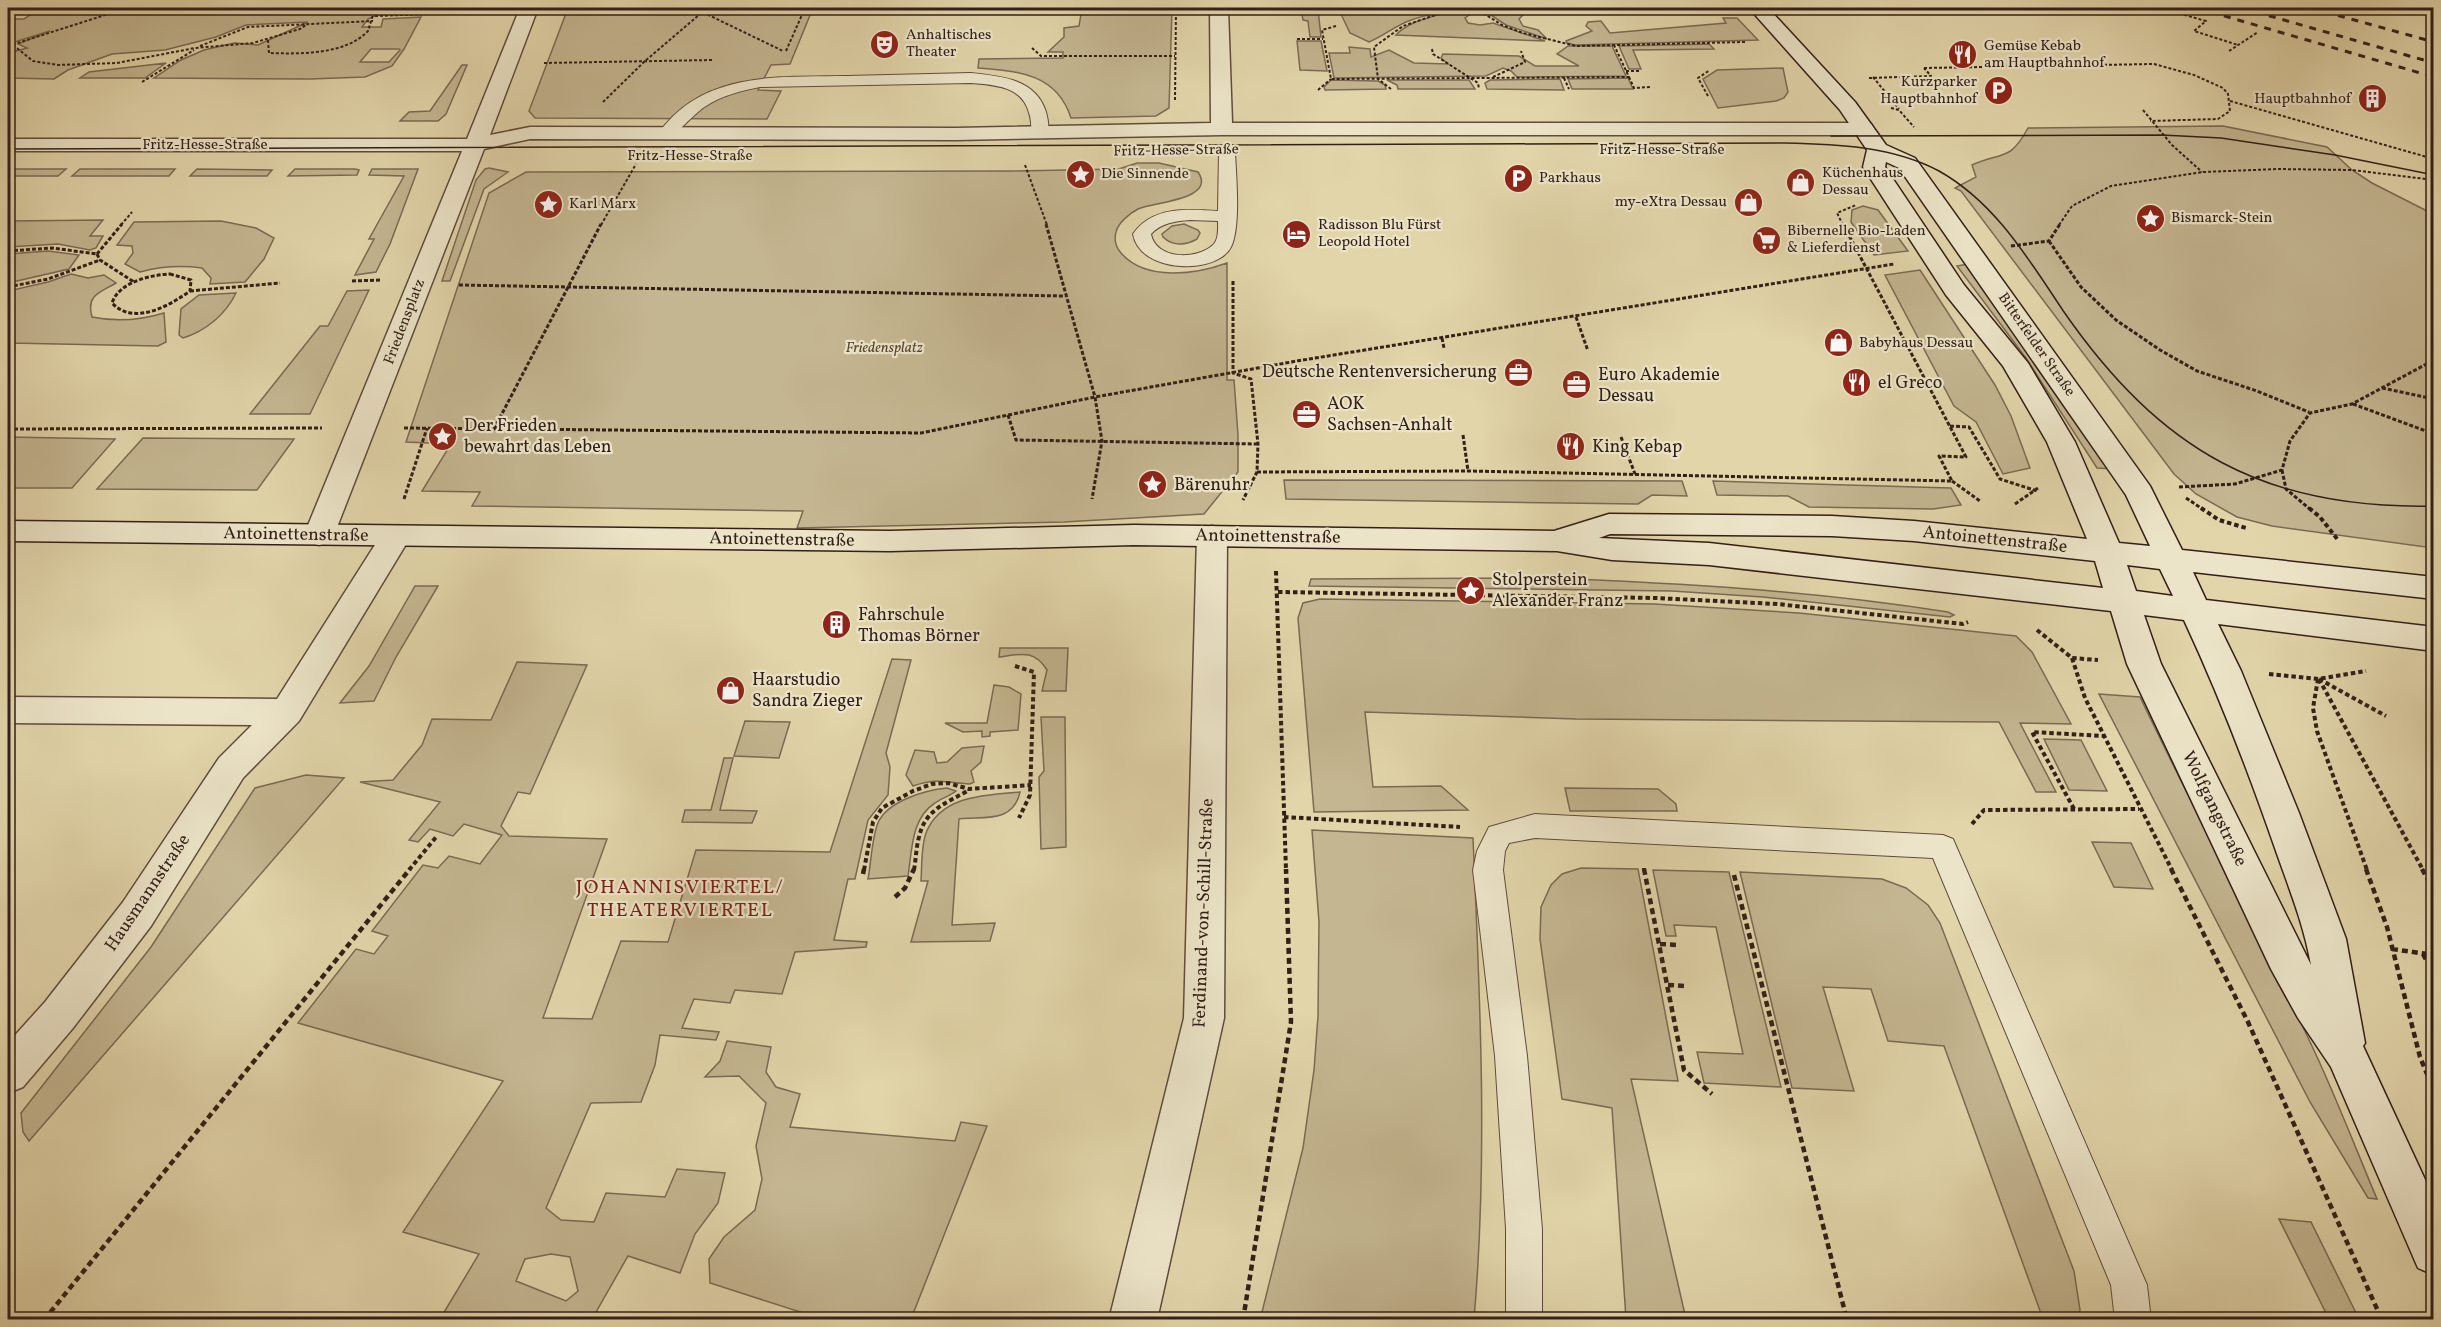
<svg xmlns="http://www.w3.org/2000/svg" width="2441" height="1327" font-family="Vollkorn,serif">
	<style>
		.green { fill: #c4b691; stroke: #7b6a54; stroke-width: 1.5; fill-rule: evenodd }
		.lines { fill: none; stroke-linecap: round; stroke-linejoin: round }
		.lane-casing { stroke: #5e4c3c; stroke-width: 2 }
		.street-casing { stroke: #5e4c3c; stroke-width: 3 }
		.secondary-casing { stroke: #321f18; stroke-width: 3 }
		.path-far3 { stroke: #321f18; stroke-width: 2; stroke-dasharray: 3 2; stroke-linecap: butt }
		.path-far2 { stroke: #321f18; stroke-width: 3; stroke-dasharray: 4 2; stroke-linecap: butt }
		.path-far1 { stroke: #321f18; stroke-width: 4; stroke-dasharray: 4.5 3; stroke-linecap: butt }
		.path { stroke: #321f18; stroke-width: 4.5; stroke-dasharray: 6 4; stroke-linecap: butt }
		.lane { fill: #ece4c8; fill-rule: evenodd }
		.street { fill: #ece4c8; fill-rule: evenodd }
		.secondary { fill: #ece4c8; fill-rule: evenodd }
		.tram { stroke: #321f18; stroke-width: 1.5 }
		.rail { stroke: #321f18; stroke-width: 3; stroke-dasharray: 7 7; stroke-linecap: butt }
		.labels { text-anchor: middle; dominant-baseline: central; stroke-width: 4.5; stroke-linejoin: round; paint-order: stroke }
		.far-poi-label { font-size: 15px; fill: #321f18; stroke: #ece4c8; text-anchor: start }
		.far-street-label { font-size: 15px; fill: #321f18; stroke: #ece4c8 }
		.far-park-label { font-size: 15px; font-style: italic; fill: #564536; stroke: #ece4c8 }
		.poi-label { font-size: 18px; fill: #321f18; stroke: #ece4c8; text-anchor: start }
		.street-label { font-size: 18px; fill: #321f18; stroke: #ece4c8 }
		.neighbourhood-label { font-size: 20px; letter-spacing: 1.5px; fill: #7a1f14; stroke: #ece4c8 }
	</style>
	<rect width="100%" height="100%" fill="#e2d5aa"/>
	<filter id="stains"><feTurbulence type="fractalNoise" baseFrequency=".00333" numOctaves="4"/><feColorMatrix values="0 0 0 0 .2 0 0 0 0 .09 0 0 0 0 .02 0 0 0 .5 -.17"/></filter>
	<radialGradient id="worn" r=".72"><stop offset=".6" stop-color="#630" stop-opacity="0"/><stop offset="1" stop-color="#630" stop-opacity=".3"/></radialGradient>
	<!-- green -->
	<path class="green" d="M41 8H426L423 12 387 14 384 12 368 19 362 27H381L383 19 421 17 404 49 392 66 365 77 310 79 154 78 181 60 204 50 234 43 258 45 308 22 246 25 216 37 165 50 112 54 68 70 54 79 8 78V47L10 46 12 52 27 48 18 44 50 31 8 44V19H24ZM371 49H399L400 50 389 62H360Z
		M568 8H813L790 64 771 65 758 90 781 91 767 119 535 118 529 111Z
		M1082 8H1172L1169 108 1156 116 1071 118C1057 74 1019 71 978 68L979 59 1063 58V52H1048L1064 37V28L1079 26Z
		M1338 8 1359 11V8H1452C1439 14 1424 15 1411 20 1396 25 1384 36 1369 42L1350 33Z
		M1458 8H1472L1481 13 1471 14 1465 18 1468 23 1480 25 1493 23 1545 41 1396 35C1412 18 1438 17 1458 8Z
		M1480 8H1506L1508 10 1524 14 1519 19 1523 26 1538 30 1547 39 1506 25Z
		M1301 9H1318L1321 37H1310L1308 21 1303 20Z
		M1723 18H1737L1758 40 1575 45 1567 43 1566 41 1592 31 1586 26 1588 22 1601 21 1610 33 1726 23Z
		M1297 41H1321L1327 71 1300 70Z
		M1709 44 1714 49 1633 50 1641 69H1629L1619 46Z
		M1568 46H1612L1626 76 1517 77 1511 71 1503 68 1486 76 1334 78 1329 53H1350L1349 47 1370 49 1371 57 1389 50 1414 63 1448 64 1441 58 1443 54 1519 56 1535 66H1579L1557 54Z
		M166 63 145 78H80L89 72Z
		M462 65H467L446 114 438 121H400L409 112 430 111Z
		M1783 68 1788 92 1784 98 1776 101 1718 108 1703 79 1717 70Z
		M1628 78 1633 89H1572L1568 79Z
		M1560 79 1564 90 1487 89 1485 83 1490 80Z
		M1331 80 1378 81 1385 85 1386 89 1325 90 1324 87Z
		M1387 80H1469L1475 89H1398L1397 85Z
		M2223 126 2327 147 2352 170 2372 183 2433 214V548L2272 526 2237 517 2196 494 2174 474 1961 191 1955 188 1976 177 1972 165C2002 151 2009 163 2028 128Z
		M1137 163H1159L1198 172C1217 200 1153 202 1138 209 1130 213 1118 223 1116 232 1114 239 1116 247 1121 253 1146 282 1197 274 1227 263V380H1234L1238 435V472L1204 514 1064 522 797 528 803 511 472 506 480 492 422 491 451 444 406 442 489 193 526 172 1011 171 1119 169Z
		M489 168 508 172 484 189 450 281H442L476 180 485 169Z
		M8 169H66L58 176H8Z
		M80 169H175L169 176H72Z
		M197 169 272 170 267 176H190Z
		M295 169H355L359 170 357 175 288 176Z
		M372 169H418L390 244 376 272 355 275 374 239H369L404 176 369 175Z
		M1863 206 1878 210 1908 251 1874 255 1851 222 1852 210Z
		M103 220 90 236H103L96 248 90 250 58 244 8 247V221Z
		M221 221 256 228 274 238 264 259 245 282 210 284 211 278 202 268C180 265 162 266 140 272L125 264 133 253 132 246 117 245 134 222Z
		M1184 224 1198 230 1200 233 1197 239C1185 246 1172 246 1163 237L1162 234 1172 226Z
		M48 251 79 255 69 269 8 283V254Z
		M1968 264 2112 469 2097 468 2026 358 1957 266Z
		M1920 270 1995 385 2011 416 2030 468 2003 474 1976 422 1954 406 1885 275Z
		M71 274 88 278 104 275 116 283C99 293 86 295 92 317 116 322 141 320 164 313L166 342 158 346 8 343V291L48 282Z
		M369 290 310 414H250L320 326H328L347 291Z
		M236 293C226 314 206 331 183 338L179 335 181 309 199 295Z
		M8 437 115 439 72 488H8Z
		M143 438 294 439 257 490 97 489Z
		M1284 480 1682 481 1687 496 1652 495 1638 504 1286 499Z
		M1713 481 1951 488 1961 505 1933 509 1809 507 1788 496 1717 495Z
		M1546 578C1681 583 1815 591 1948 612L1954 615 1950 617 1763 597 1672 591 1309 586 1311 579Z
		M415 586H438L396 657 374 701 340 703 369 666Z
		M1320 599 1654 604 1799 613 2016 636 2032 652 2071 724 2020 723 2056 792H2036L1999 722 1576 719 1365 712 1373 787 1441 786 1468 810 1314 812 1298 618 1303 603Z
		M1000 648H1068L1066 691H1042L1047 670C1034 649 1021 654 999 657Z
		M892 659 911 660 886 753 890 767 888 795 868 820 855 879H848L834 940 867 942 866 947 795 952 782 994 735 990 730 1003 694 999 682 1028 719 1032 716 1040 660 1035 655 1065 641 1102 591 1103 546 1208 561 1220 594 1222 606 1193 665 1197 677 1169 725 1173 718 1203 695 1234 680 1273 628 1256 592 1319H440L479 1254 403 1232 503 1081 298 1023 356 949 374 954 388 936 372 931 423 865 438 868 449 856 480 864 502 835 464 824 453 836 430 829 418 842 409 840 440 802 360 782 393 780 422 745 432 719 491 720 517 662 587 665 530 794 518 792 501 826 509 836 607 839 543 1018 592 1019 621 941 668 942 696 850 830 852ZM551 1254 570 1257 578 1291 566 1301 516 1281 525 1259Z
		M994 685 1009 687 1021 694 1018 730 990 732V736L982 737V731L963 732 945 723H987Z
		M2099 694 2140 697C2196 814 2256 927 2311 1044 2335 1094 2355 1147 2377 1199L2368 1198 2310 1102Z
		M1041 717H1065L1066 847 1041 849 1039 777 1044 771Z
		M745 721 790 722 779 758 734 756Z
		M2044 739 2081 740 2107 791 2069 790Z
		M984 746 981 762 971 771 974 782 970 784C945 783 938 777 913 786L906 775 915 750 934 752 937 763 947 762 962 748Z
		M724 758H733L720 810 757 811 752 823 682 822 685 810H711Z
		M306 775 344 778 29 1141 23 1132 21 1113 151 947 255 788Z
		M947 788 956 791C950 796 942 798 935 803 911 818 912 851 908 876L868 879C871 863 872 837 878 823 887 801 926 790 947 788Z
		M1565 788 1658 789 1676 804 1677 811H1570Z
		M1020 792C1013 824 983 816 959 819L952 925 995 923 990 941 911 942 928 881H921C922 866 921 847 926 833 941 795 986 795 1020 792Z
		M1312 830 1473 838C1480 998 1488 1159 1474 1319L1260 1320 1303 1148 1314 1070 1318 1016 1319 922Z
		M2092 842 2131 843 2153 889 2114 887Z
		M1581 868 1638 869 1678 1081 1631 1079 1686 1319H1626L1612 1108 1562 1099 1540 939 1541 907 1551 885 1562 874Z
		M1653 870 1729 872 1781 1087 1704 1083 1697 1052 1743 1054 1716 927 1674 925 1676 936H1666Z
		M1740 872 1882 879 1906 888 1928 905 1940 923 2074 1271 2080 1310 2078 1319H2043L1944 1046 1888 1041 1871 989 1823 987 1854 1091 1792 1088Z
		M727 1041 771 1047 766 1072 776 1087 800 1094 790 1127 955 1141 961 1122 987 1126 911 1319H822L710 1283 709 1259 724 1237 755 1210 762 1179 756 1146 766 1103 739 1076 705 1077 720 1061Z
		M2279 1219 2311 1222 2359 1319H2329Z"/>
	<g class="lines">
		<defs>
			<path id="lane" d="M971 73C1001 76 1036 79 1046 112 1048 120 1050 129 1046 135H1034C1030 129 1032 120 1029 113 1022 86 995 85 971 83L760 87C742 91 722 95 706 106 694 113 676 136 666 139L658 134C702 71 778 77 847 76 888 75 930 74 971 73Z
				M1227 146 1235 151C1236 175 1241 227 1231 247 1217 275 1140 274 1133 234 1152 206 1188 209 1218 211L1219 151ZM1190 220 1218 221C1218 229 1219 239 1213 245 1197 260 1156 260 1151 234 1161 223 1176 221 1190 220Z
				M1535 814 1943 835 1953 839 2147 1285 2151 1320H2115L2111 1285 1933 858 1535 838 1509 843 1505 851 1503 870 1527 1056 1542 1229V1320H1506V1229L1495 1056 1473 870 1477 851 1489 827Z"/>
			<path id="street" d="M520 8H538L490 135 530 127 956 128 1211 123 1210 8H1228L1232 123H1863L1871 124 1874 129 1871 134 1863 135H1222L956 140 530 139 484 149 334 535 330 542 319 545 308 542 304 535 462 151H8V139H467Z
				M396 526 407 529 411 536 299 721 243 778 151 926 73 1028 23 1087 8 1093V1043L45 1002 123 902 219 758 252 725 8 723V697L277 699 385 529Z
				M1212 526 1223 529 1227 536 1224 1018 1157 1320H1109L1184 1018 1197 536 1201 529Z"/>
			<path id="secondary" d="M1749 8H1768L1855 102 1886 145 1915 158 2150 486 2182 550 2434 577V599L2193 572 2206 600 2434 627V651L2218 624 2241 671 2299 813 2346 939 2365 1043 2363 1046 2434 1199V1275L2418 1268 2331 1067 2298 1018 2271 969 2127 664 2111 611 1709 565 1612 560 1557 551 1134 545 890 551 8 541V521L890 531 1134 525 1554 531 1609 514 1832 516 1914 521 2087 539 2047 442 2003 366 1946 295 1863 167 1867 150 1840 110ZM1886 162 1899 168 2126 495 2150 546 2119 543 2075 442 2028 363 1964 285 1885 167ZM1610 534 1832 536 1914 541 2095 561 2103 588 1709 543 1599 538ZM2127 565 2160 569 2173 596 2136 591ZM2144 615 2184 620C2219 695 2249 773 2276 851 2289 888 2304 925 2311 965L2161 664Z"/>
		</defs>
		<!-- lane casing -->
		<use href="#lane" class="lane-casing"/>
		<!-- street casing -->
		<use href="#street" class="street-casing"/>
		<!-- secondary casing -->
		<use href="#secondary" class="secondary-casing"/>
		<!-- path-far3 -->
		<path class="path-far3" d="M694 8 783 51
			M1475 8 1502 25 1523 33 1576 46 1745 42
			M2160 8 2206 21 2194 31 2238 45
			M1544 13 1547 8
			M375 16 431 14
			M1336 26 1322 30 1331 79 1629 77 1614 45
			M1297 39H1323
			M268 40 269 53C300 54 345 55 368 31L375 8
			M13 45 33 61 58 65 117 63 195 48 253 43 300 29 306 25
			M8 46 127 8
			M200 46 248 27 373 21
			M1032 48 1041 56H1175
			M1432 49 1433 54 1478 83 1479 89
			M786 51 805 8
			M2229 51 2258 32
			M544 63 713 60
			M1924 68 2154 64 2194 75 2223 88 2228 94 2230 111 2218 119 2150 121
			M1626 71H1641
			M1493 77 1525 62 1521 51
			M1629 77 1634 88 1650 87
			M1873 77 1899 109
			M1564 78 1569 89
			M1869 78 1931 76 1924 68
			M142 82 194 50
			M1391 89 1378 79 1374 47 1403 26 1456 8
			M1318 90 1331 79
			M1708 96 1698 78 1710 70
			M1175 100 1176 8
			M2230 101 2434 159
			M603 102 645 61 707 8
			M1891 108 1899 110 1914 127
			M2143 110 2172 145 2202 172
			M1025 165 1047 225
			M121 225 132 212
			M601 225 636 164
			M1843 225 1837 213 1856 205
			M2059 225 2072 206 2111 186 2203 172 2278 169 2352 170 2434 180"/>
		<!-- path-far2 -->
		<path class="path-far2" d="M1046 224 1095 397 1102 441 1092 499
			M2049 241 2081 287 2116 320 2160 350 2197 371 2257 391 2309 412
			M2011 246 2049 241 2060 224
			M8 251 52 248 97 254
			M97 254 100 260 134 282
			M97 254 122 224
			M170 274 191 280 190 291C169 306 134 326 112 303 119 282 150 275 170 274Z
			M352 281 381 280
			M1233 281V373L1251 379 1258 444 1257 472 1243 500
			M459 285 1065 296
			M8 287 48 279 100 260
			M190 291 280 283
			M1576 317 1588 351
			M1442 338 1444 348
			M2382 388 2434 399
			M2353 404 2434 434
			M1008 415 1016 440 1258 444
			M1950 426 1969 427 2000 479 2037 491
			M404 428 921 433 1095 397 1297 361 1894 264
			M8 429 322 428
			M494 429 601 224
			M1463 435 1468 471
			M1621 437 1635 474
			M2282 470 2286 489 2311 510
			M1257 472 1468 471 1952 481 1939 456 1966 457 1843 224
			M1952 481 1980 501
			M2179 487 2235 484 2282 470 2290 441 2310 413 2352 404 2434 360
			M2186 498 2204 510
			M404 499 427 428
			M2015 504 2038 488"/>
		<!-- path-far1 -->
		<path class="path-far1" d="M2201 508 2219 520 2246 528
			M2309 508 2320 517 2338 540
			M1276 571 1286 870
			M1278 592 1655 598 1777 604 1963 624 1968 622
			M2037 630 2072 658 2098 660
			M2072 658 2085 698 2172 870
			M1015 666 1034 672 1030 795 1019 818
			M2269 674 2318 679 2366 671
			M2318 679 2313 708 2317 731 2367 870
			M2319 679 2423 870
			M2319 679 2386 716
			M2074 809 2032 732 2104 736
			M1284 817 1460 827
			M1972 824 1984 810 2139 809
			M1644 868V870
			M409 870 437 836
			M864 870 873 822 882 808 913 791 932 784 948 783 969 789 1031 785
			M914 870C916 859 916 848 919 837 925 809 947 803 969 790"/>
		<!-- path -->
		<path class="path" d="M1644 869 1684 1070 1712 1094
			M2171 869 2248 1022 2382 1320
			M2366 869 2387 927 2420 1057 2434 1091
			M2422 869 2434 891
			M863 874 864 869
			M1734 875 1847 1320
			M895 897 905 888 914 869
			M1660 944 1677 945
			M2392 949 2434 955
			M2423 954 2434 975
			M1668 985 1685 986
			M44 1320 410 869
			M1243 1320 1291 1022 1286 869"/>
		<!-- lane -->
		<use href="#lane" class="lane"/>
		<!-- street -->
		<use href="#street" class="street"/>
		<!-- secondary -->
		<use href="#secondary" class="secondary"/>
		<!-- tram -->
		<path class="tram" d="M1831 136 2162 135 2221 138 2335 155 2434 175
			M8 149 1784 143C1836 144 1892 146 1939 171 1996 203 2029 260 2064 312 2160 450 2264 510 2434 506"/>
		<!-- rail -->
		<path class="rail" d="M2197 8 2434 77
			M2242 8 2434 63
			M2311 8 2434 42"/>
	</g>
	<!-- icons -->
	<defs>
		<symbol id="theatre-disc" viewBox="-11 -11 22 22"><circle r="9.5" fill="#8f2418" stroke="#ece4c8"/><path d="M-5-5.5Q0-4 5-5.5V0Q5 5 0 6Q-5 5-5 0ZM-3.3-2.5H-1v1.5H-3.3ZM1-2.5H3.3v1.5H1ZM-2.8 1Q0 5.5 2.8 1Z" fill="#fff"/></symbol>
		<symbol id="restaurant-disc" viewBox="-11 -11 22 22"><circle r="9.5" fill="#8f2418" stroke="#ece4c8"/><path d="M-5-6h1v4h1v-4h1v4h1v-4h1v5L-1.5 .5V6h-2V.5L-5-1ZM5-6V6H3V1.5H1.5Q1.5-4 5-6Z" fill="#fff"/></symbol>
		<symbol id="parking-disc" viewBox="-11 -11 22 22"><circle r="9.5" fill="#8f2418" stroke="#ece4c8"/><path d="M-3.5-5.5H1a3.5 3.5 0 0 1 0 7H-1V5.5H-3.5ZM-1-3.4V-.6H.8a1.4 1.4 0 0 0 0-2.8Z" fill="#fff"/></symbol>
		<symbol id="building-disc" viewBox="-11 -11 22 22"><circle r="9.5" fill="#8f2418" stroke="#ece4c8"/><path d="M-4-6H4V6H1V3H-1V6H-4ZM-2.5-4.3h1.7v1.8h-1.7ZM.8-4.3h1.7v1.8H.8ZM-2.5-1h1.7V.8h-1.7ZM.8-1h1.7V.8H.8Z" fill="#fff"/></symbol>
		<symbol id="sight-disc" viewBox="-11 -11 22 22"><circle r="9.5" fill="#8f2418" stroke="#ece4c8"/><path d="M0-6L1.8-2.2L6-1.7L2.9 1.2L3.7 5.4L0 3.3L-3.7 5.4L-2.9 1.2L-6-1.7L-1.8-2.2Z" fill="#fff"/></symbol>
		<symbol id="shop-disc" viewBox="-11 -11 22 22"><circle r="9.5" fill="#8f2418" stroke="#ece4c8"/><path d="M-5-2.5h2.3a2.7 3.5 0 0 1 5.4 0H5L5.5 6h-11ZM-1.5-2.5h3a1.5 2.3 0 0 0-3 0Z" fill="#fff"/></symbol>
		<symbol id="hotel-disc" viewBox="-11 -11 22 22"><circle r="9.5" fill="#8f2418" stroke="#ece4c8"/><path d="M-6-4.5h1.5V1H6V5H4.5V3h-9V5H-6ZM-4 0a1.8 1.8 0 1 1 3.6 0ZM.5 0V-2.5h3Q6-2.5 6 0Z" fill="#fff"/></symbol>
		<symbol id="supermarket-disc" viewBox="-11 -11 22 22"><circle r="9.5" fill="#8f2418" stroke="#ece4c8"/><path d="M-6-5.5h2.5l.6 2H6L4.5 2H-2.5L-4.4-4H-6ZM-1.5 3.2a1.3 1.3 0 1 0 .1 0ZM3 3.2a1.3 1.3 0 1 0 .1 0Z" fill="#fff"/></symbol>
		<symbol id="office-disc" viewBox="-11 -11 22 22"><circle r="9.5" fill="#8f2418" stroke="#ece4c8"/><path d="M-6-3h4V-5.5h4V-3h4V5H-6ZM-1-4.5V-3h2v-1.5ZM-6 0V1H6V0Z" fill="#fff"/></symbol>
	</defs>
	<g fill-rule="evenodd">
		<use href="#theatre-disc" x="868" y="28" width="33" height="33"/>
		<use href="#restaurant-disc" x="1946" y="38" width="33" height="33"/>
		<use href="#parking-disc" x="1982" y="74" width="33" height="33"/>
		<use href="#building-disc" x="2356" y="82" width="33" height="33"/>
		<use href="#sight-disc" x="1064" y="158" width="33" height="33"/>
		<use href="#parking-disc" x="1502" y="162" width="33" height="33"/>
		<use href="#shop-disc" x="1784" y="166" width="33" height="33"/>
		<use href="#shop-disc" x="1732" y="186" width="33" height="33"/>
		<use href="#sight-disc" x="532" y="188" width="33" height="33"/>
		<use href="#sight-disc" x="2134" y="202" width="33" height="33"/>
		<use href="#hotel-disc" x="1280" y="218" width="33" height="33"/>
		<use href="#supermarket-disc" x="1750" y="224" width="33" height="33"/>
		<use href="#shop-disc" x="1822" y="326" width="33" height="33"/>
		<use href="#office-disc" x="1502" y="356" width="33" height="33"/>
		<use href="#restaurant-disc" x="1840" y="366" width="33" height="33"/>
		<use href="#office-disc" x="1560" y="368" width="33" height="33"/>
		<use href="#office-disc" x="1290" y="398" width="33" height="33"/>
		<use href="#sight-disc" x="426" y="420" width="33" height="33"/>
		<use href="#restaurant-disc" x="1554" y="430" width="33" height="33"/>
		<use href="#sight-disc" x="1136" y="468" width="33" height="33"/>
		<use href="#sight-disc" x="1454" y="574" width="33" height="33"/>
		<use href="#building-disc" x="820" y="608" width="33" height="33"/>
		<use href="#shop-disc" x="714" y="674" width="33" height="33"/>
	</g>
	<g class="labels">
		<!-- far-poi labels -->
		<g class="far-poi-label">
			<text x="906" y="35">Anhaltisches<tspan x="906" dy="17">Theater</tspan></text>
			<text x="1984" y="46">Gemüse Kebab<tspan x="1984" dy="17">am Hauptbahnhof</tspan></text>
			<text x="1977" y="82" text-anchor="end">Kurzparker<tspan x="1977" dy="17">Hauptbahnhof</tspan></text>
			<text x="2351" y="99" text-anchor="end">Hauptbahnhof</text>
			<text x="1822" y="173">Küchenhaus<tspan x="1822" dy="17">Dessau</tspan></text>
			<text x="1101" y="174">Die Sinnende</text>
			<text x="1539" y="178">Parkhaus</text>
			<text x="1727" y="202" text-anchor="end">my-eXtra Dessau</text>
			<text x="569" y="204">Karl Marx</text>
			<text x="2171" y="218">Bismarck-Stein</text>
			<text x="1318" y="225">Radisson Blu Fürst<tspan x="1318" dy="17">Leopold Hotel</tspan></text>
			<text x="1787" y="231">Bibernelle Bio-Laden<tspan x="1787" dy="17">&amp; Lieferdienst</tspan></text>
			<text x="1859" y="343">Babyhaus Dessau</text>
		</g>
		<!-- far-street labels -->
		<g class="far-street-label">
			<text x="205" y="145">Fritz-Hesse-Straße</text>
			<text x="1662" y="150">Fritz-Hesse-Straße</text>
			<text transform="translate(1176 151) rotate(-1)">Fritz-Hesse-Straße</text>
			<text x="690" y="156">Fritz-Hesse-Straße</text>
			<text transform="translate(405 322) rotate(-69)">Friedensplatz</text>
			<text transform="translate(2036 345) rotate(55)">Bitterfelder Straße</text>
		</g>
		<!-- far-park labels -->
		<g class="far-park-label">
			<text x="884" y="348">Friedensplatz</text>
		</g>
		<!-- poi labels -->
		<g class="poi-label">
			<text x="1497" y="372" text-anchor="end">Deutsche Rentenversicherung</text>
			<text x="1598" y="375">Euro Akademie<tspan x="1598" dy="21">Dessau</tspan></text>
			<text x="1878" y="383">el Greco</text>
			<text x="1327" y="404">AOK<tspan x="1327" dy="21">Sachsen-Anhalt</tspan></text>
			<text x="464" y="426">Der Frieden<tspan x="464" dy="21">bewahrt das Leben</tspan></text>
			<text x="1592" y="447">King Kebap</text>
			<text x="1174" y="485">Bärenuhr</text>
			<text x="1492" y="580">Stolperstein<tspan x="1492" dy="21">Alexander Franz</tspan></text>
			<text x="858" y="615">Fahrschule<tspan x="858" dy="21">Thomas Börner</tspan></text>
			<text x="752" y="680">Haarstudio<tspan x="752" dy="21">Sandra Zieger</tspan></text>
		</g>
		<!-- street labels -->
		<g class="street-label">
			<text transform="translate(296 535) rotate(1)">Antoinettenstraße</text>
			<text transform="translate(1268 537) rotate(1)">Antoinettenstraße</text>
			<text transform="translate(782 540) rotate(1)">Antoinettenstraße</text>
			<text transform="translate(1995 540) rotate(6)">Antoinettenstraße</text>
			<text transform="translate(2214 809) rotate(64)">Wolfgangstraße</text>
			<text transform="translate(148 893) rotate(-56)">Hausmannstraße</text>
			<text transform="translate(1204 913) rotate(-88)">Ferdinand-von-Schill-Straße</text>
		</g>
		<!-- neighbourhood labels -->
		<g class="neighbourhood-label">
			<text x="680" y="888">JOHANNISVIERTEL/<tspan x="680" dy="23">THEATERVIERTEL</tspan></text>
		</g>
	</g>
	<!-- margin -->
	<rect width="2441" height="1327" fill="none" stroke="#e2d5aa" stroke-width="30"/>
	<rect x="9" y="9" width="2423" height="1309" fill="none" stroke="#321f18" stroke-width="3"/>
	<rect x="15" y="15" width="2411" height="1297" fill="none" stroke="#321f18" stroke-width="1.5"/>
	<rect width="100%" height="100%" filter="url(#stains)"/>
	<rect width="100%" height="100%" fill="url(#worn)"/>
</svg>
